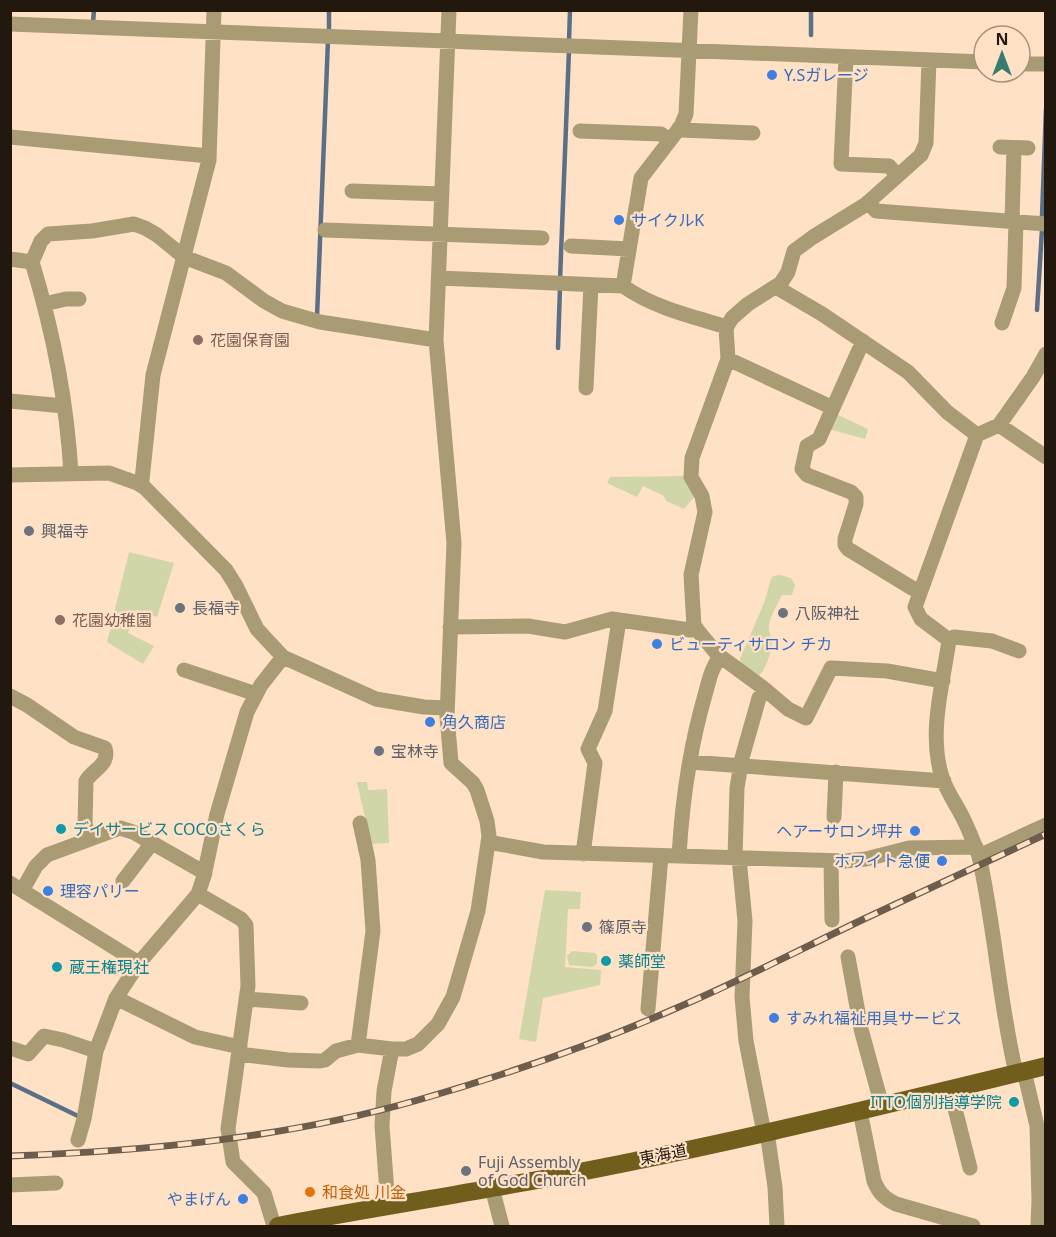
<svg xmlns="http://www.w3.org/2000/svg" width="1056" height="1237" font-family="'Noto Sans','Noto Sans JP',sans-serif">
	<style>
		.green { fill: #d0d6a8 }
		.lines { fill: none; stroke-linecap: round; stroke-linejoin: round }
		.stream { stroke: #5b7086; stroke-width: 4.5 }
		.minor { stroke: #a99c75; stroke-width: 15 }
		.major { stroke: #715e1d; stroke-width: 18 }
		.rail-casing { stroke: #6d5d4c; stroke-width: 7 }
		.rail { stroke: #ffe1c5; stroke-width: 4.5; stroke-dasharray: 14; stroke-linecap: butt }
		.shop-dot { fill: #3f7fe0; stroke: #ffe1c5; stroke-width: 2 }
		.education-dot { fill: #8d6e63; stroke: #ffe1c5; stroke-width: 2 }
		.worship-dot { fill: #6b7280; stroke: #ffe1c5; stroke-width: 2 }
		.culture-dot { fill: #0f9aa8; stroke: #ffe1c5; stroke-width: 2 }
		.food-dot { fill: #e8710a; stroke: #ffe1c5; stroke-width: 2 }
		.labels { text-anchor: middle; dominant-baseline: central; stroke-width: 4.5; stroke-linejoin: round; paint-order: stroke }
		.shop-label { font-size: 16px; fill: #366cbe; stroke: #ffe1c5; text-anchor: start }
		.education-label { font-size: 16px; fill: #785e54; stroke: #ffe1c5; text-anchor: start }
		.worship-label { font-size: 16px; fill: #5b616d; stroke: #ffe1c5; text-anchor: start }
		.culture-label { font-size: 16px; fill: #0d838f; stroke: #ffe1c5; text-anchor: start }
		.street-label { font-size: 16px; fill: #22180e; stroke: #ffe1c5 }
		.food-label { font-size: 16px; fill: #c56008; stroke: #ffe1c5; text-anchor: start }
	</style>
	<rect width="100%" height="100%" fill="#ffe1c5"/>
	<!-- green -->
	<path class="green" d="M836 414 868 429 865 439 829 429Z
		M687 476 696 495 684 509 666 501 664 496 643 486 637 497 607 483 610 477Z
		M129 552 174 563 157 617 136 610 128 633 154 646 143 664 107 642Z
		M780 575 791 578 795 585 792 595H782C777 605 771 614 769 626 768 632 771 635 772 640 773 648 765 673 758 676L741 664 740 659 764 603 771 579 773 576Z
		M357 782H367L368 790 387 789 389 843 371 844Z
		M545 890 581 892 580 909H568L565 967 601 970 600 985 543 998 536 1042 519 1039Z
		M572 951 595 953 597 955V964L592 967 569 965 567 956Z"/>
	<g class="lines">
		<!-- stream -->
		<path class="stream" d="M93 23 94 10
			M329 31V10
			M811 35V10
			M569 41 570 10
			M1042 216 1046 109
			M560 280 569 50
			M1037 310 1042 230
			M317 317 328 40
			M558 348 560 287
			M10 1083 80 1117"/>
		<!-- minor -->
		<path class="minor" d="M691 10 686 114 681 126 641 178 623 286C654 308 691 316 727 327
			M10 24 984 62
			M846 57 841 164 889 166 897 175
			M929 60 926 143 921 155 865 205 813 237 794 251 788 272 781 283 748 304 732 318 726 328 728 359 692 458 691 477 702 496 705 512 691 575 694 626 717 654 762 687 788 709 806 718 831 668 887 671 943 681
			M1020 64H1046
			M679 128 682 130 753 133
			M580 131 661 134 669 141
			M10 137 209 156
			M1000 147 1028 148
			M352 191 442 194
			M868 202 876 211 1046 224
			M1012 222 1014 148
			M325 230 542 238
			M571 246 629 249
			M10 259 32 262C53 331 67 402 71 474
			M32 262 41 241 48 234 92 231 134 224 145 228 157 235 184 257 226 273 264 301 282 311 320 322 436 340
			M439 278 623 286
			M776 287 822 314 908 372 947 412 977 435
			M44 304 66 299H79
			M1002 323 1014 288 1016 222
			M863 341 819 439 807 446 802 469 807 475 851 492 856 497V504L845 539V545L848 549 912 588 919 591
			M728 359 833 408
			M586 388 591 285
			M10 401 64 406
			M999 425 1046 457
			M10 475 109 473 137 483 145 488 226 570 236 586 257 629 283 657 376 699 424 707 447 708
			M140 484 142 480 153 375 209 160 214 10
			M450 627 528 626 565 632 612 619 690 630 697 629
			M949 640 954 637 992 641 1019 651
			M184 670 256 694
			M10 696 27 705 74 737 105 748C110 765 93 769 86 781L85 825 90 838
			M690 762 944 781
			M834 817 836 772
			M488 842 543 852 845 861 866 859 909 848 976 847
			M583 854 595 763 588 749 605 711 619 620
			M679 856C682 802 690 747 705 695 709 681 711 668 720 657
			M979 856C974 843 969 830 963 818 956 804 947 792 942 777 928 733 943 684 949 640L921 619 915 607 977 435 999 425 1033 377 1046 354
			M735 858 737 788 742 758 759 698 766 690
			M739 858 745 921 742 997 746 1041 764 1133
			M831 861 832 920
			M123 881 152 843
			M10 883 139 963
			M23 889 36 866 47 855 120 828 133 832 205 873
			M198 894 241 919 246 925 248 986 228 1129 233 1162 264 1193 274 1226
			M848 957 861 1029 882 1106
			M116 998 195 1037 240 1047
			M246 999 301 1003
			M648 1009 661 856
			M358 1045 373 931 368 860 360 823
			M10 1048 28 1054 44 1036 63 1040 96 1051
			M239 1054 288 1060 320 1061 325 1060 336 1051 358 1045 392 1049H406L418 1044 438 1024 453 997 478 911 489 836 487 821 477 790 473 783 451 763 447 716 454 543 436 340 449 10
			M1024 1071 1037 1126 1039 1200 1038 1226
			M1016 1073C999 1001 995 928 979 856L1046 825
			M950 1089 970 1168
			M860 1111 874 1181C879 1193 884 1198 896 1204L973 1226
			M767 1132 775 1187 777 1226
			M78 1140 84 1119 96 1051 116 998 139 963 198 894 204 876 217 814 247 712 261 685 283 657
			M10 1185 56 1183
			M492 1188 502 1226
			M388 1205 382 1126 384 1091 392 1049"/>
		<!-- major -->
		<path class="major" d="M278 1226C349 1212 421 1201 492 1188 678 1156 862 1111 1046 1066"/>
		<defs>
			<path id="rail" d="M10 1156C147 1151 286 1138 418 1100 505 1075 590 1046 672 1010 738 982 801 949 866 918 926 890 986 862 1046 834"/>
		</defs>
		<!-- rail casing -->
		<use href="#rail" class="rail-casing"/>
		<!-- rail -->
		<use href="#rail" class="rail"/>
	</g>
	<!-- markers -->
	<g class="shop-dot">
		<circle cx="772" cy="75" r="6"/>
		<circle cx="619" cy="220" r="6"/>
		<circle cx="657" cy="644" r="6"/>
		<circle cx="430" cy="722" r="6"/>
		<circle cx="915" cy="831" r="6"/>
		<circle cx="942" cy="861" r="6"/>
		<circle cx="48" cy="891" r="6"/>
		<circle cx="774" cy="1018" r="6"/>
		<circle cx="243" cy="1199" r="6"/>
	</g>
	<g class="education-dot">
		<circle cx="198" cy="340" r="6"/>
		<circle cx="60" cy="620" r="6"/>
	</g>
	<g class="worship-dot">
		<circle cx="29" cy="531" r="6"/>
		<circle cx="180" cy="608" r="6"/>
		<circle cx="783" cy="613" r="6"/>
		<circle cx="379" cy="751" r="6"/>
		<circle cx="587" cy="927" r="6"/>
		<circle cx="466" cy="1171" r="6"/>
	</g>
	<g class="culture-dot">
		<circle cx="61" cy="829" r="6"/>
		<circle cx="606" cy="961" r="6"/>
		<circle cx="57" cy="967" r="6"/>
		<circle cx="1014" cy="1102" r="6"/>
	</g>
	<circle class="food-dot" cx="310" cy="1192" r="6"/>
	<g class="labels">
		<!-- shop labels -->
		<g class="shop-label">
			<text x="784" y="75">Y.Sガレージ</text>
			<text x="631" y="220">サイクルK</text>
			<text x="669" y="644">ビューティサロン チカ</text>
			<text x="442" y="722">角久商店</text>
			<text x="903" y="831" text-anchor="end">ヘアーサロン坪井</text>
			<text x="930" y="861" text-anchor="end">ホワイト急便</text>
			<text x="60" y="891">理容パリー</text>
			<text x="786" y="1018">すみれ福祉用具サービス</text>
			<text x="231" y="1199" text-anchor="end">やまげん</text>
		</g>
		<!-- education labels -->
		<g class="education-label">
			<text x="210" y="340">花園保育園</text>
			<text x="72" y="620">花園幼稚園</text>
		</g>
		<!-- worship labels -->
		<g class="worship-label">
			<text x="41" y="531">興福寺</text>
			<text x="192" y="608">長福寺</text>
			<text x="795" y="613">八阪神社</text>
			<text x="391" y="751">宝林寺</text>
			<text x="599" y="927">篠原寺</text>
			<text x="478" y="1162">Fuji Assembly<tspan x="478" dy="18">of God Church</tspan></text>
		</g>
		<!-- culture labels -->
		<g class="culture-label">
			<text x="73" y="829">デイサービス COCOさくら</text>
			<text x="618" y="961">薬師堂</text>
			<text x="69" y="967">蔵王権現社</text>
			<text x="1002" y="1102" text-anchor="end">ITTO個別指導学院</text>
		</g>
		<!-- street labels -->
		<g class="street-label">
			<text transform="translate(663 1154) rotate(-11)">東海道</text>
		</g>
		<!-- food labels -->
		<g class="food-label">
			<text x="322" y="1192">和食処 川金</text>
		</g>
	</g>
	<!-- border -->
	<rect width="1056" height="1237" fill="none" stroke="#22180e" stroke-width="24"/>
	<!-- north arrow -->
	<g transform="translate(1002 54)"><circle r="28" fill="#ffe1c5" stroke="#a7917c" stroke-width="1.5"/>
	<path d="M0-4.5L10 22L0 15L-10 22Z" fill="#367c71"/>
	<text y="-9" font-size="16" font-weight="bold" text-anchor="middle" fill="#22180e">N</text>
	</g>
</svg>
